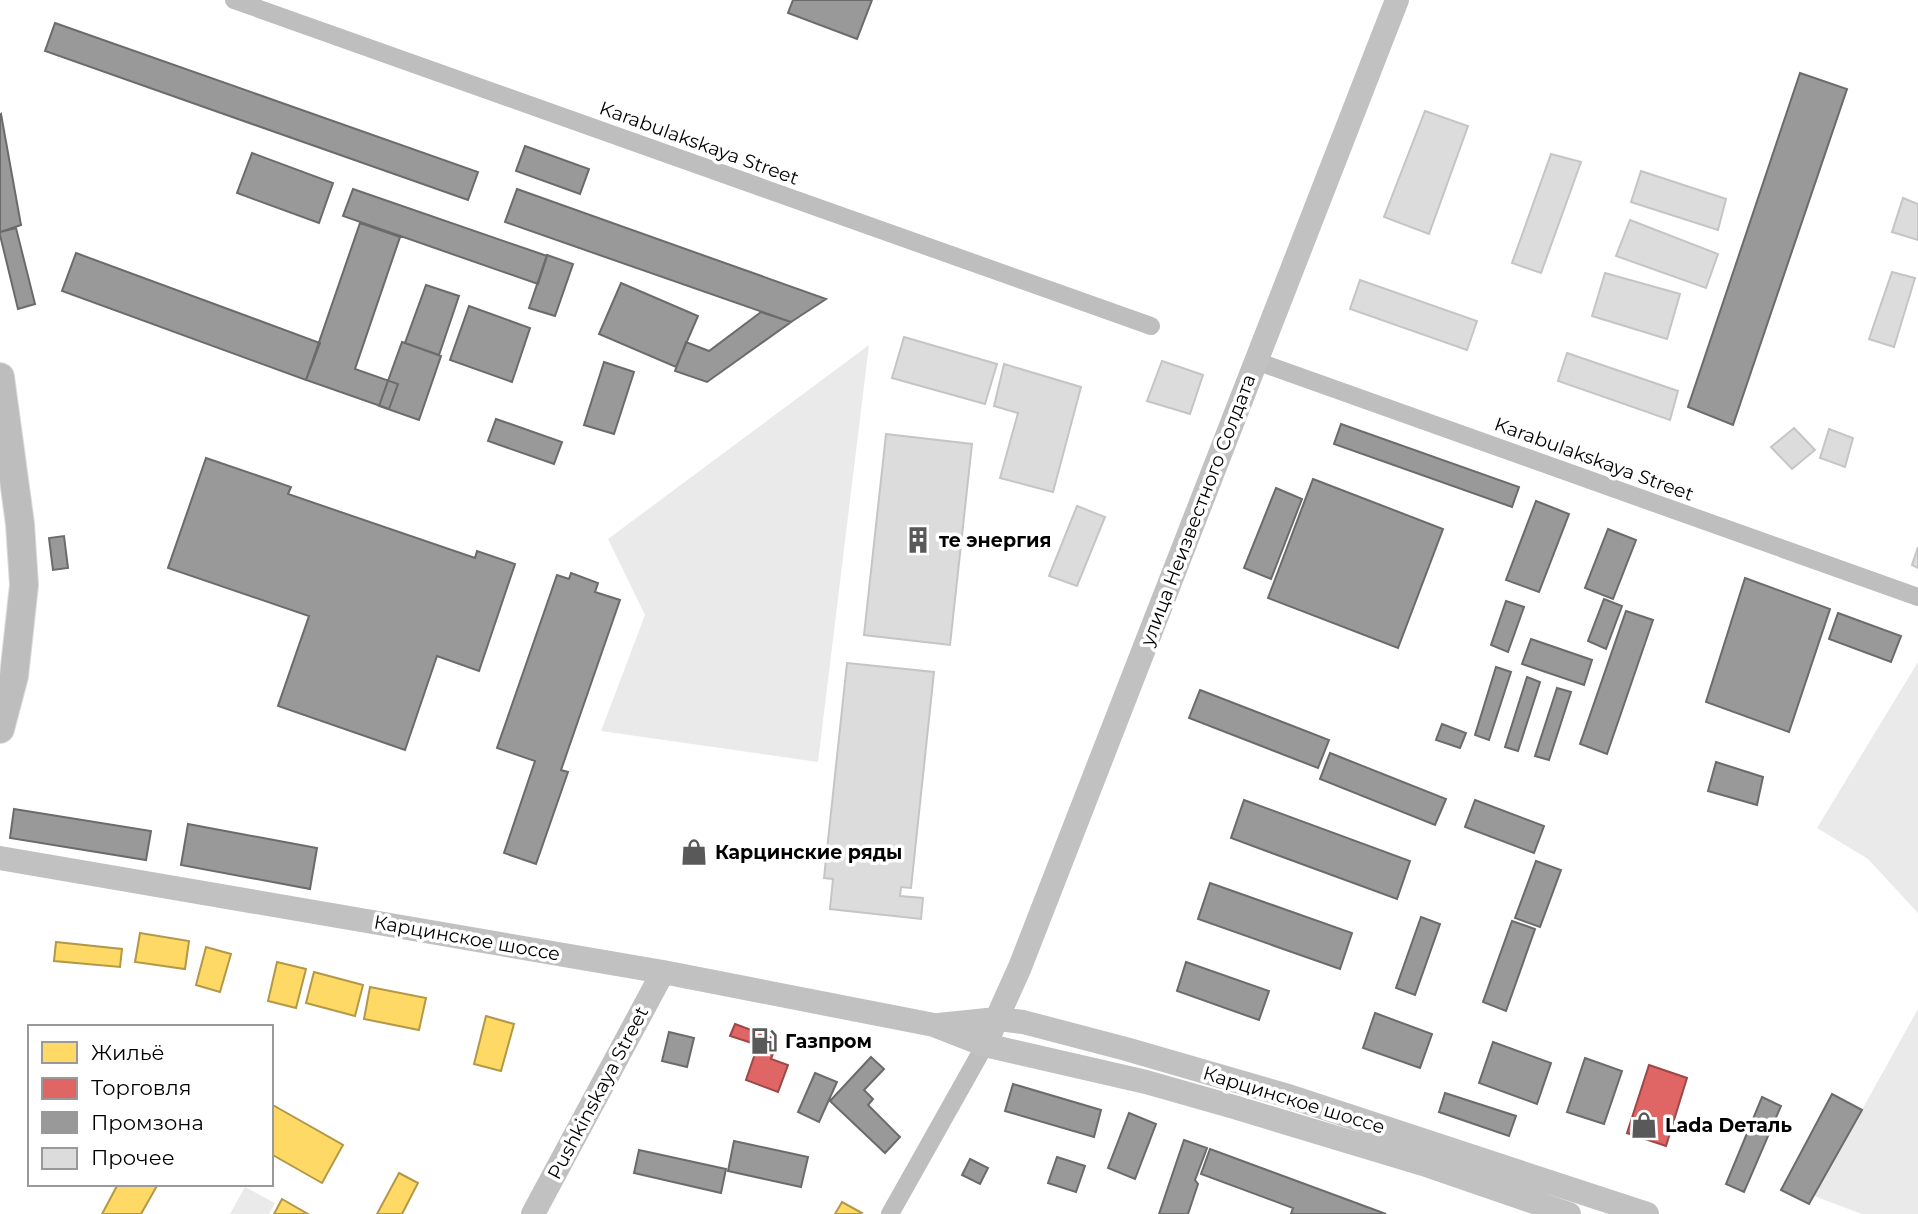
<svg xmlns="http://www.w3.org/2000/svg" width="1918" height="1214" font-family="Montserrat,sans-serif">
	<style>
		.green { fill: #eaeaea }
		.homes { fill: #ffd966; stroke: #b29847; stroke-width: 2 }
		.shops { fill: #e06666; stroke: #9d4747; stroke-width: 2 }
		.industry { fill: #999; stroke: #6b6b6b; stroke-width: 2 }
		.building { fill: #dcdcdc; stroke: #c5c5c5; stroke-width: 2 }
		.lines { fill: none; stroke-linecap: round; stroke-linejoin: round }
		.primary-casing { stroke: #dbdbdb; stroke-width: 30 }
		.street { stroke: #bebebe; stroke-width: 18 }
		.secondary { stroke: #c1c1c1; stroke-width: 24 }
		.primary { stroke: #bdbdbd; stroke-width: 28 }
		.labels { text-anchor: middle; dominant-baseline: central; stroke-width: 7; stroke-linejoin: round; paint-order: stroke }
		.street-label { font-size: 19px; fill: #000; stroke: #fff }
		.poi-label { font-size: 19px; font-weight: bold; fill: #000; stroke: #fff; text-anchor: start }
	</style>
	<rect width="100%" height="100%" fill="#fff"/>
	<!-- green -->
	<path class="green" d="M869 345 818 762 601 731 645 615 608 539Z
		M1918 662V913L1868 859 1817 828Z
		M1918 1009V1214H1862L1814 1196Z
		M245 1187 275 1203 269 1214H230Z"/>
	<!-- homes -->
	<path class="homes" d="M140 933 189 941 185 969 135 962Z
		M56 942 122 949 120 967 54 961Z
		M206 947 231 954 220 992 196 985Z
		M277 962 306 969 296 1008 268 1001Z
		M314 972 363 985 355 1016 306 1003Z
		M370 987 426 998 419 1030 364 1019Z
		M486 1016 514 1024 501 1071 474 1064Z
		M271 1104 343 1145 322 1183 271 1154Z
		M399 1173 418 1183 402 1214H377Z
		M118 1184H158L141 1214H102Z
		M282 1199 308 1214H274Z
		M842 1202 862 1213 861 1214H835Z"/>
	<!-- shops -->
	<path class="shops" d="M735 1024 778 1040 771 1059 788 1065 778 1092 746 1080 758 1045 730 1036Z
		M1649 1065 1687 1078 1666 1146 1627 1133Z"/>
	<!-- industry -->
	<path class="industry" d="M793 0H872L857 39 788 13Z
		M55 23 478 172 468 200 45 51Z
		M1800 73 1847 89 1733 425 1688 407Z
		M1 114 21 225 0 232V115Z
		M525 146 589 169 580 194 516 171Z
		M252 153 333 183 319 223 237 193Z
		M353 189 547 256 538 284 343 216Z
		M517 189 826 299 791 322 505 222Z
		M360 223 400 237 355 369 398 384 389 409 306 380Z
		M16 228 35 304 18 309 0 235V232Z
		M76 253 320 343 306 380 62 291Z
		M547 255 573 264 555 316 529 308Z
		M621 283 698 316 676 367 599 334Z
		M426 285 459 296 439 355 405 343Z
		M469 306 530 328 512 382 450 360Z
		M761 312 791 322 707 382 675 371 686 342 709 351Z
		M402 342 441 356 419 420 379 406Z
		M604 362 634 372 614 434 584 425Z
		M496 419 562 442 554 464 488 441Z
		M1341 424 1519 487 1512 507 1334 444Z
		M206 458 291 487 288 494 475 558 477 551 515 564 479 671 437 656 405 750 278 706 309 616 168 568Z
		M1313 479 1443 529 1398 648 1268 598Z
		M1276 488 1302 499 1271 579 1244 568Z
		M1536 501 1569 514 1539 592 1506 580Z
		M1608 529 1636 540 1613 599 1585 588Z
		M64 536 68 568 53 570 49 538Z
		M571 573 598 583 595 592 620 600 561 770 568 772 536 864 504 853 535 761 497 748 557 575 569 579Z
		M1745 578 1830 609 1789 732 1706 702Z
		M1604 599 1622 606 1606 649 1588 641Z
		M1506 601 1524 607 1508 652 1491 645Z
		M1626 611 1653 620 1607 754 1580 744Z
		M1838 613 1901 636 1891 662 1829 639Z
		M1531 639 1592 660 1584 685 1522 664Z
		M1496 667 1511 672 1489 740 1475 735Z
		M1527 677 1540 682 1518 751 1505 747Z
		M1557 688 1571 692 1549 760 1535 756Z
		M1200 690 1329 740 1318 768 1189 718Z
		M1442 724 1466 733 1460 748 1436 740Z
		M1330 753 1446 799 1435 825 1320 779Z
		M1716 762 1763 777 1757 805 1708 791Z
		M1244 800 1410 861 1397 899 1231 838Z
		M1475 800 1544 826 1534 853 1465 827Z
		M14 809 151 831 146 860 10 838Z
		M188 824 317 848 310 889 181 865Z
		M1536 861 1561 870 1540 927 1515 918Z
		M1210 883 1352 933 1340 969 1198 919Z
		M1421 917 1440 924 1415 995 1396 988Z
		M1512 921 1535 929 1506 1011 1483 1002Z
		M1186 962 1269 991 1259 1020 1177 991Z
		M1375 1013 1432 1034 1420 1068 1363 1048Z
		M669 1032 694 1038 687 1067 662 1061Z
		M1493 1042 1551 1063 1537 1104 1479 1083Z
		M871 1057 884 1069 864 1090 873 1099 868 1105 900 1137 885 1153 830 1101Z
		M1585 1058 1622 1071 1604 1124 1567 1112Z
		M815 1073 837 1082 819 1122 798 1112Z
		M1013 1084 1101 1110 1094 1137 1005 1111Z
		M1445 1093 1516 1116 1509 1136 1439 1112Z
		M1832 1094 1862 1110 1809 1204 1781 1190Z
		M1762 1097 1781 1106 1744 1192 1726 1184Z
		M1129 1113 1156 1124 1135 1179 1108 1168Z
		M1184 1140 1207 1148 1195 1180 1198 1184 1188 1214H1159Z
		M734 1141 808 1157 801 1187 728 1171Z
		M1210 1149 1386 1214H1291L1293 1208 1201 1174Z
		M639 1150 726 1169 721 1193 634 1173Z
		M1057 1157 1085 1166 1076 1192 1048 1183Z
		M970 1159 988 1168 980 1184 962 1175Z"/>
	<!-- building -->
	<path class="building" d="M1425 111 1468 126 1429 234 1384 217Z
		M1551 154 1581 162 1541 273 1512 263Z
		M1641 171 1726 199 1718 230 1631 202Z
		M1903 198 1918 204V240L1892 232Z
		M1630 220 1718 254 1706 288 1616 256Z
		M1892 272 1915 278 1894 347 1869 339Z
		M1605 273 1680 294 1667 339 1592 316Z
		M1360 280 1477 321 1467 350 1350 309Z
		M904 337 997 364 985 404 892 378Z
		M1567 353 1678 391 1670 420 1558 381Z
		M1162 361 1203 375 1190 414 1147 401Z
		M1004 364 1081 387 1053 492 1000 478 1018 413 994 406Z
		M1794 428 1815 450 1792 469 1771 447Z
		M1829 429 1853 438 1845 467 1820 458Z
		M886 434 972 444 950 645 864 635Z
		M1077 506 1105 517 1077 586 1049 576Z
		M1918 547V568L1912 565Z
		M847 663 934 672 911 888 901 887 900 896 923 898 921 919 830 909 833 879 824 878Z"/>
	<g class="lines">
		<defs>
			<path id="primary" d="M0 377 20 524 24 585 14 676 0 729"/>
		</defs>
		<!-- primary casing -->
		<use href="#primary" class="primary-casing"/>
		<!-- street -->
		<path class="street" d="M234 0 1151 326
			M1256 361 1918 597
			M890 1214 985 1045"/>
		<!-- secondary -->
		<path class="secondary" d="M0 858 663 972 934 1025 985 1045 1146 1082 1234 1107 1423 1164 1569 1214
			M938 1025 997 1019 1023 1022 1126 1049 1285 1095 1647 1214
			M985 1045 1020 967 1397 0
			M533 1214 663 972"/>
		<!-- primary -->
		<use href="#primary" class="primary"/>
	</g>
	<!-- icons -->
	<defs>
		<symbol id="building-bare" viewBox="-9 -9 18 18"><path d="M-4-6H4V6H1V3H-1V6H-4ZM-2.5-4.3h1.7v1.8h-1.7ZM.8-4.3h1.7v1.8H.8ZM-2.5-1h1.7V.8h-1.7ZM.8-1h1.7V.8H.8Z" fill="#595959" stroke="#fff" stroke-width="2.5" paint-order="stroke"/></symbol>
		<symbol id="shop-bare" viewBox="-9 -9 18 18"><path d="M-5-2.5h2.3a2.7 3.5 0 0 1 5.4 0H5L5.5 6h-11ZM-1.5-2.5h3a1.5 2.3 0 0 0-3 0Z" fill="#595959" stroke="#fff" stroke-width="2.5" paint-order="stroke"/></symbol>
		<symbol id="fuel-bare" viewBox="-9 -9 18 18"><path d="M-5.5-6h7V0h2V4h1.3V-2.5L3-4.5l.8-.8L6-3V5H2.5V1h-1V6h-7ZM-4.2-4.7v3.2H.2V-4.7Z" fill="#595959" stroke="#fff" stroke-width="2.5" paint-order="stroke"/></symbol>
	</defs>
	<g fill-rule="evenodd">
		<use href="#building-bare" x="899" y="521" width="38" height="38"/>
		<use href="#shop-bare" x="675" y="833" width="38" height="38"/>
		<use href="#fuel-bare" x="745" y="1022" width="38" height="38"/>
		<use href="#shop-bare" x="1625" y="1106" width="38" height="38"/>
	</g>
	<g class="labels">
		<!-- street labels -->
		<g class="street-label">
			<text transform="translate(699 143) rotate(20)">Karabulakskaya Street</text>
			<text transform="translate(1594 459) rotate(20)">Karabulakskaya Street</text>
			<text transform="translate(1198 510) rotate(-69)">улица Неизвестного Солдата</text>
			<text transform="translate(467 938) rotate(10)">Карцинское шоссе</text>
			<text transform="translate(598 1093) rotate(-62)">Pushkinskaya Street</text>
			<text transform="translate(1294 1100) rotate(17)">Карцинское шоссе</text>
		</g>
		<!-- poi labels -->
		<g class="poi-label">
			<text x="939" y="540">те энергия</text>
			<text x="715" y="852">Карцинские ряды</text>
			<text x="785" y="1041">Газпром</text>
			<text x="1665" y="1125">Lada Dеталь</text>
		</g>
	</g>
	<!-- legend -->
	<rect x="28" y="1025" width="245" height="161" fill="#ffffff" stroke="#999999" stroke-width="2"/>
	<rect x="42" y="1042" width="35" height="21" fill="#ffd966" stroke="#999999" stroke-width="2"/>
	<text x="91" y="1060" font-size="21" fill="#000000">Жильё</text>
	<rect x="42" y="1078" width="35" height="21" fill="#e06666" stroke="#999999" stroke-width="2"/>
	<text x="91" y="1095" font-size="21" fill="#000000">Торговля</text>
	<rect x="42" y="1112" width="35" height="21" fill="#999999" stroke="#999999" stroke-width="2"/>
	<text x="91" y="1130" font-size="21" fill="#000000">Промзона</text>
	<rect x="42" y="1148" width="35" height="21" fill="#dcdcdc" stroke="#999999" stroke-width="2"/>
	<text x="91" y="1165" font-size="21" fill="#000000">Прочее</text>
</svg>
